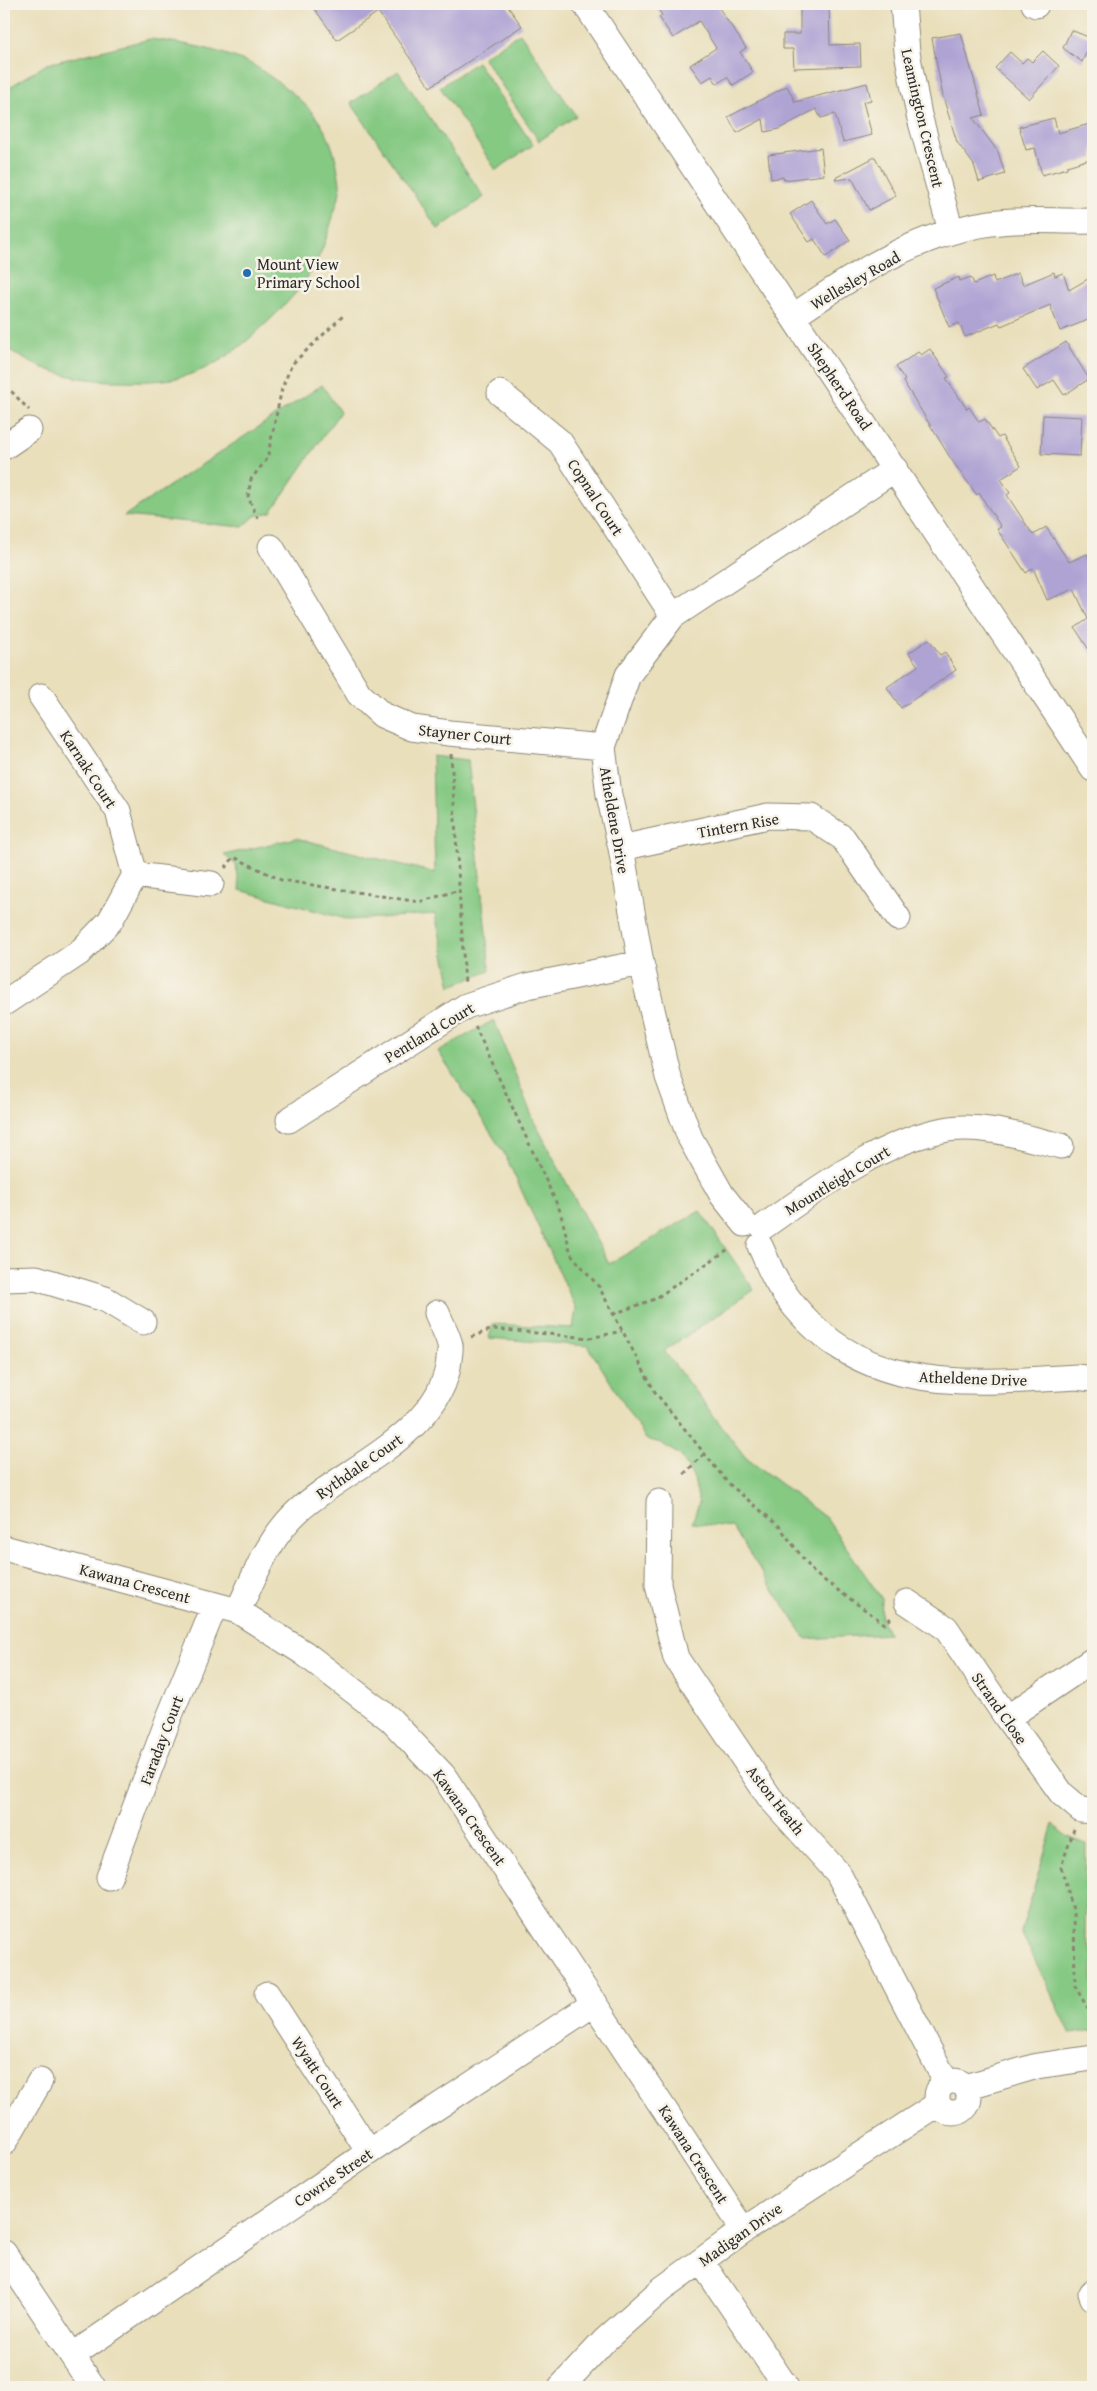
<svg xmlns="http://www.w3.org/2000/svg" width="1097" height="2391" font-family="'Gentium Book Plus',serif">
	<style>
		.green { fill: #85c983; stroke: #587a57 }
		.building { fill: #afa3d4 }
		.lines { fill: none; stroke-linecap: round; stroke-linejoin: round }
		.minor-casing { stroke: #8a8573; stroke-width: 27 }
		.path { stroke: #8a8573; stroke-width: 3; stroke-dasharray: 4 4; stroke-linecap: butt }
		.minor { stroke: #fff; stroke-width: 25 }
		.poi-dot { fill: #1f6fb2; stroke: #f7f3e8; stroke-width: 2 }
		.labels { text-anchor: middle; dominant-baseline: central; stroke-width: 5; stroke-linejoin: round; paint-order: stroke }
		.street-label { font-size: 16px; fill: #2b2b2b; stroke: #f7f3e8 }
		.poi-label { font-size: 16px; fill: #2b2b2b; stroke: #f7f3e8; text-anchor: start }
	</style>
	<rect width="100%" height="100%" fill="#f7f3e8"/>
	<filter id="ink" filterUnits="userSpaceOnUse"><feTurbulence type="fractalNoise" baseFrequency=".02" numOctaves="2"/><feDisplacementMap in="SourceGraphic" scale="10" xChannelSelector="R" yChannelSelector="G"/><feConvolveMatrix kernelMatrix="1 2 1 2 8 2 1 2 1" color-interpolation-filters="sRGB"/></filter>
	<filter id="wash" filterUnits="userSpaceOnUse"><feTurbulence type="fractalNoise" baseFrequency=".0096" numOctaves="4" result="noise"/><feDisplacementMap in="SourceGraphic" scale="20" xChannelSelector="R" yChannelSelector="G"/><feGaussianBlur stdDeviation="1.12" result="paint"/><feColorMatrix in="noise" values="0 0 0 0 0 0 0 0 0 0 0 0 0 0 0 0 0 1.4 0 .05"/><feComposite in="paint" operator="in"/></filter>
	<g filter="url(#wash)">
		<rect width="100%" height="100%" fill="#e9dfbb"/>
		<!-- green -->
		<path class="green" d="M520 33 576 116 539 141 483 57Z
			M150 39C184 43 217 49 249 63 257 66 264 73 271 77 305 101 328 122 337 165 338 173 341 183 340 191 339 200 334 211 332 220 320 262 308 282 277 313 251 338 224 364 188 375 164 383 138 381 113 381 75 380 33 370 4 345V93L13 85 47 64Z
			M477 62 533 145 496 170 440 87Z
			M398 71 484 197 438 229 351 103Z
			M322 385 340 412 271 512 255 516 243 527 124 516Z
			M432 756 468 760 490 971 451 986 435 914 349 920 240 890 236 865 224 855 296 838 435 873Z
			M494 1020 533 1119 609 1264 700 1211 754 1290 664 1351 746 1458 826 1518 882 1599 881 1618 889 1634 806 1639 732 1527 692 1523 699 1503 694 1479 681 1456 661 1443 646 1439 588 1346 489 1338 493 1324 573 1328 576 1308 505 1155 438 1051Z
			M1053 1824 1066 1836 1086 1844 1085 1936 1093 1957V2030L1071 2034 1021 1932Z"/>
		<g id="blocks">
			<!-- building -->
			<path class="building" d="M311 4H506L522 26 430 87 378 12 337 40Z
				M654 4H725L719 8 746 48 740 52 753 72 733 85 727 77 717 84 712 76 702 82 690 65 716 48 699 21 673 38 659 17 662 15Z
				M800 4H829L830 45 860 44 861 66 794 68 793 49H783V34H800Z
				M1071 30 1093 39V56L1086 53 1082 62 1063 48Z
				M961 33 984 115 973 118 998 152 1005 174 979 182 974 165 957 142 943 97 932 38Z
				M1043 51 1059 66 1029 99 995 68 1010 52 1022 63 1027 58 1032 62Z
				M867 83 871 100 863 102 872 135 843 142 835 114 821 118 816 109 779 129 765 132 763 119 737 133 728 117 787 86 795 102Z
				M1054 118 1058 133 1093 123V158L1067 166V168L1042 175 1035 148 1026 150 1019 127Z
				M821 148 824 175 784 180 783 177 771 179 768 155Z
				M875 157 896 196 869 210 852 178 836 180 835 178Z
				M811 200 827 224 835 219 850 240 826 257 814 239 809 242 790 214Z
				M1054 272 1055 276 1063 273 1069 290 1093 276V318L1060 331 1050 305 1001 326 999 323 965 337 959 323 949 327 933 288 959 277 960 281 971 277 974 284 993 276 995 283 1018 273 1023 285Z
				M1066 342 1089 379 1064 395 1054 380 1037 390 1023 369Z
				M930 349 949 377 946 378 967 409 969 407 979 422 985 419 998 438 1002 436 1021 466 1001 479 1010 493 1007 495 1033 535 1046 527 1069 562 1087 554 1093 567V656L1075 628 1088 619 1074 589 1047 600 1033 568 1026 573 997 529 1001 527 979 493 977 495 951 459 903 381 905 380 896 367 918 352 921 355Z
				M1043 415 1082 417 1080 456 1041 454Z
				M929 639 940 655 945 652 956 670 901 708 887 687 918 666 909 653Z"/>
		</g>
	</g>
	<g filter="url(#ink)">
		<use href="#blocks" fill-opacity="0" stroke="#8a8573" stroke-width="1"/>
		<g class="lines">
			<defs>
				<path id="minor" d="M585 4 1093 769
					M903 4 907 52 919 115 951 231
					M1034 4 1036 5
					M794 316C853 275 918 233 991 223 1023 218 1061 222 1093 221
					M500 393 560 442 673 616
					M4 447 29 430
					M271 547 359 694 382 715 412 728 449 733 603 747
					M621 848 768 816 811 817 843 838 898 918
					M135 875 211 884
					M4 1003 79 953 110 921 135 875 118 811 41 696
					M289 1120 466 1006 527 986 641 963
					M745 1224 722 1195 690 1138 668 1077 641 963 621 848 609 795 603 747 628 675 673 616 895 469
					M763 1227C815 1190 886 1138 949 1129 986 1124 1026 1138 1061 1146
					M760 1246C767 1260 772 1277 782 1290 856 1396 961 1384 1076 1377L1093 1379
					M4 1279 36 1278 105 1299 143 1322
					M659 1502 658 1585 676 1658 770 1798 838 1873 946 2082
					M4 1548 238 1611 304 1653 390 1719 443 1775 744 2230
					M907 1602 946 1628 1007 1718 1062 1794 1081 1810 1093 1811
					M238 1611C254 1577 269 1537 298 1511 345 1468 442 1432 449 1360 449 1356 451 1350 450 1345 448 1335 441 1323 437 1313
					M1007 1718 1093 1660
					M109 1877 168 1720 215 1605
					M267 1994 369 2152
					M937 2097a16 16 0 1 1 32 0a16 16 0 1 1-32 0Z
					M966 2087 1037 2066 1093 2058
					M4 2143 40 2081
					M4 2253 93 2387
					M701 2261 786 2387
					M1091 2293 1093 2298
					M73 2355 369 2152 595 2003
					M561 2387 605 2340 662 2289 744 2230 938 2104"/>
			</defs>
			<!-- minor casing -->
			<use href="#minor" class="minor-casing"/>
			<!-- path -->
			<path class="path" d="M4 388 12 392 29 410
				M258 519 248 497 251 479 267 459 282 388 292 364 343 316
				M451 754 465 985
				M225 868 234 857 281 880 419 902 460 890
				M475 1026 560 1211 571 1254 599 1287 655 1392 728 1483 779 1526 814 1573 885 1624 892 1617
				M613 1314 655 1299 730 1248
				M471 1337 493 1329 590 1338 622 1331
				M684 1474 705 1453
				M1074 1829 1061 1867 1074 1913 1075 1986 1093 2018"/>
			<!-- minor -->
			<use href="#minor" class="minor"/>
		</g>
	</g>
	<!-- markers -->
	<circle class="poi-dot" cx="247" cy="273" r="5"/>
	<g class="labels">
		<!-- street labels -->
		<g class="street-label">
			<text transform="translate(923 118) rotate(77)">Leamington Crescent</text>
			<text transform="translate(855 280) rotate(-30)">Wellesley Road</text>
			<text transform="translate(840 386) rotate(56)">Shepherd Road</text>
			<text transform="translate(596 497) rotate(57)">Copnal Court</text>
			<text transform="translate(465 734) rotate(6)">Stayner Court</text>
			<text transform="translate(89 769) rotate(57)">Karnak Court</text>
			<text transform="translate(615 820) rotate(80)">Atheldene Drive</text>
			<text transform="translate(738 825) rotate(-10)">Tintern Rise</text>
			<text transform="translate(429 1032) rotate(-31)">Pentland Court</text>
			<text transform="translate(837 1180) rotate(-31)">Mountleigh Court</text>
			<text transform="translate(973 1378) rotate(2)">Atheldene Drive</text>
			<text transform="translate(359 1466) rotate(-35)">Rythdale Court</text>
			<text transform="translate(135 1583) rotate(15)">Kawana Crescent</text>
			<text transform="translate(1000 1708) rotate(55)">Strand Close</text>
			<text transform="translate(161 1740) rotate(-69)">Faraday Court</text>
			<text transform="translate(776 1800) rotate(52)">Aston Heath</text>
			<text transform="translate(470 1817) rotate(55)">Kawana Crescent</text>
			<text transform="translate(318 2072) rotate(57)">Wyatt Court</text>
			<text transform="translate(694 2154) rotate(57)">Kawana Crescent</text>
			<text transform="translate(333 2177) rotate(-34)">Cowrie Street</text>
			<text transform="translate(740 2234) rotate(-35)">Madigan Drive</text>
		</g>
		<!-- poi labels -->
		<g class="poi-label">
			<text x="257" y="264">Mount View<tspan x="257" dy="18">Primary School</tspan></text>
		</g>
	</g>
	<!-- margin -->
	<rect width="1097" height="2391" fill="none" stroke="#f7f3e8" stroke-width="20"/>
</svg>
